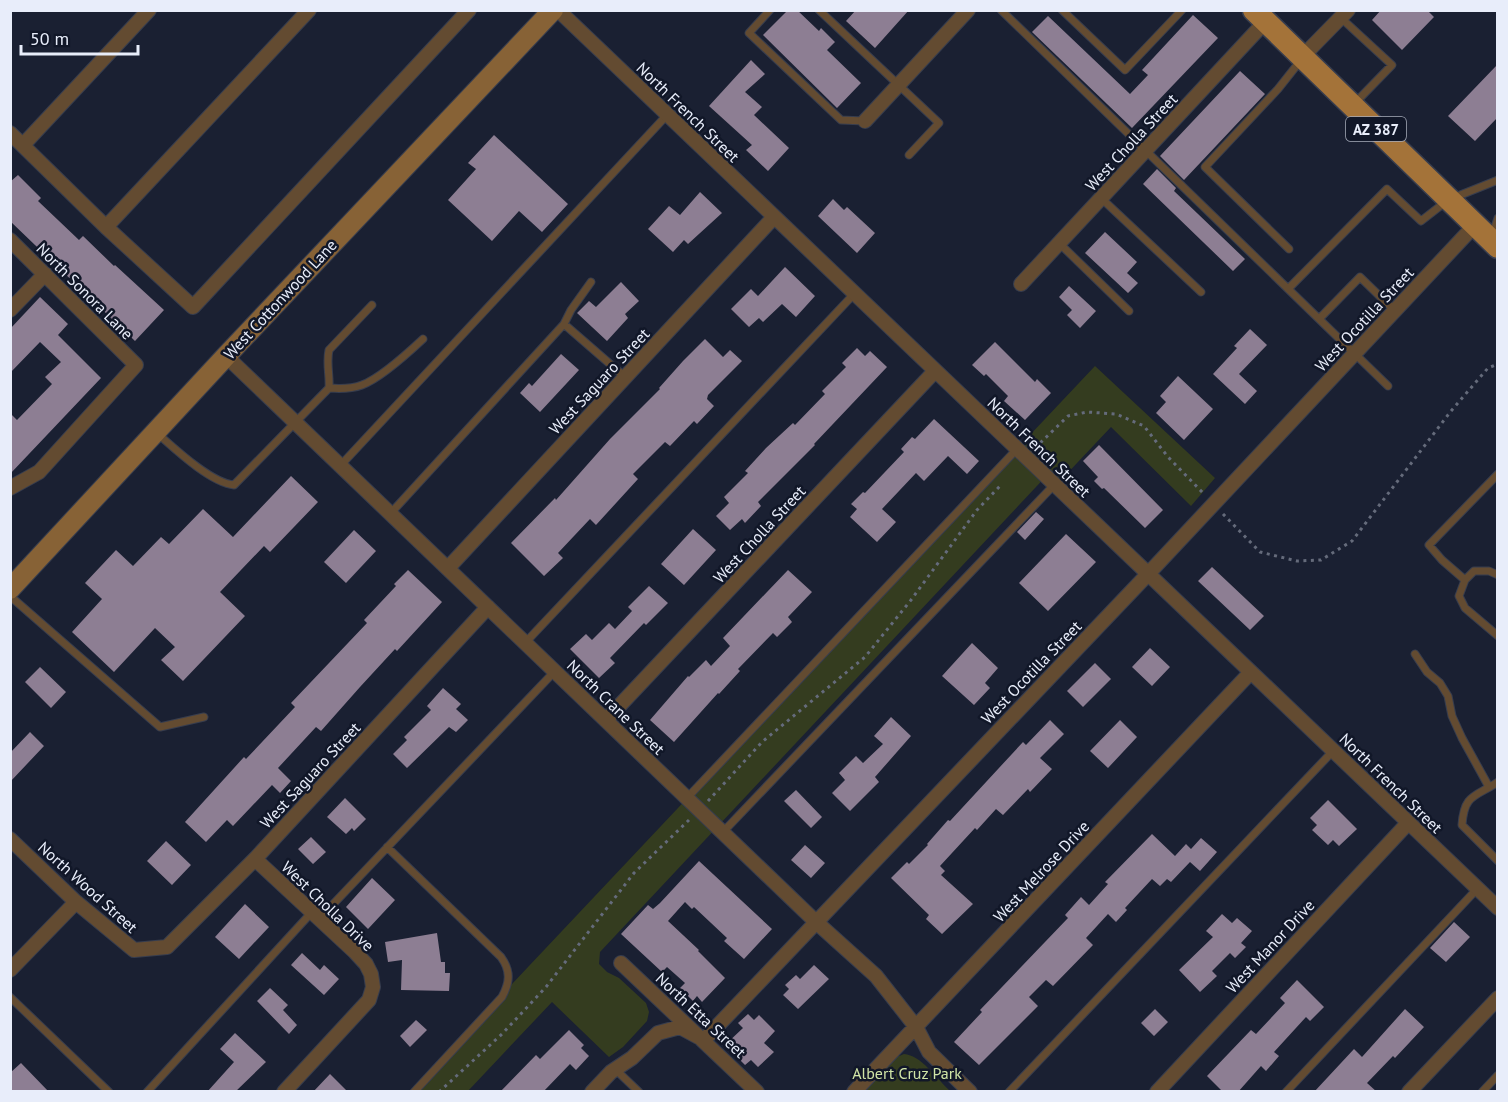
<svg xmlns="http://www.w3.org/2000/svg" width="1508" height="1102" font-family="'PT Sans',sans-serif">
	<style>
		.green { fill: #343c1f }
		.building { fill: #8d7e93 }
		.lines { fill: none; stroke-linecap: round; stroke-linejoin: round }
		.service-casing { stroke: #373d4e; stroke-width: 9 }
		.minor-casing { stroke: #373d4e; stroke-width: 16 }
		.secondary-casing { stroke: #373d4e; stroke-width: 22 }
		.primary-casing { stroke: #373d4e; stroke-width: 25 }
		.path { stroke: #656b7b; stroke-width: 3; stroke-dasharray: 3 4.5; stroke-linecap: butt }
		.service { stroke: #634b31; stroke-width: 7 }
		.minor { stroke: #634b31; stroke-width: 14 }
		.secondary { stroke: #876236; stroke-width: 20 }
		.primary { stroke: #a47339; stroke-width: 22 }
		.labels { text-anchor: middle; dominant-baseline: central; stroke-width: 5; stroke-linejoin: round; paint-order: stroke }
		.shield { fill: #111728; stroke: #a8adbb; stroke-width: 1.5 }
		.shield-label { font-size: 15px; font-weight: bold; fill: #e8edfa }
		.street-label { font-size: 16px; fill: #e8edfa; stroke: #111728 }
		.park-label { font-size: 16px; fill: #d1e5a7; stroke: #111728 }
	</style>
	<rect width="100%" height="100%" fill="#1a2032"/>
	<!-- green -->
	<path class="green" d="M1095 366 1215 478 1191 506 1111 427 1061 480 1051 471 600 952 599 964 607 972 619 978 646 1003 649 1012 647 1021 623 1047 609 1057 552 1002 468 1091 410 1092Z
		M904 1054C921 1055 937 1079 950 1091L864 1092 897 1057Z"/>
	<!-- building -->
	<path class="building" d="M788 10H797L819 31 821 28 835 42 827 50 861 83 837 108 763 35Z
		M856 10H909L875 48 846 21Z
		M1381 10H1427L1434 17 1402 50 1372 20Z
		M1193 15 1218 38 1132 128 1032 32 1048 16 1130 94 1148 75 1142 70Z
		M751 60 765 74 745 92 762 107 754 115 789 148 768 171 746 150 752 145 709 106Z
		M1497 65V118L1475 141 1448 116Z
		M1240 71 1265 94 1184 180 1160 156Z
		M494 135 568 204 542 232 519 211 492 241 448 200 476 169 468 163Z
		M1157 169 1176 188 1174 191 1245 259 1233 271 1143 184Z
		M18 175 41 198 38 201 79 240 83 236 114 266 115 265 164 310 135 341 10 221V182Z
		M700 192 722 213 688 244 684 240 673 252 648 229 669 206 680 215Z
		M833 199 844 210 847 207 875 233 857 253 818 216Z
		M1105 232 1137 262 1127 273 1138 283 1128 293 1085 253Z
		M785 267 815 296 796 317 782 304 763 322 759 318 749 327 731 309 751 289 758 296Z
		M621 282 639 301 625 314 628 318 607 341 577 313 589 301 596 307Z
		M1069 286 1096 311 1080 328 1067 315 1072 310 1059 297Z
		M40 297 68 324 58 335 101 378 10 474V413L17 420 52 384 45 377 61 362 40 342 10 373V329Z
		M1250 329 1267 345 1239 374 1257 391 1245 404 1213 374 1237 348 1234 346Z
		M705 339 723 357 730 350 742 361 708 395 707 399 714 406 697 424 694 421 670 446 665 442 633 474 638 479 596 525 590 519 558 553 563 558 544 576 511 543 555 498 556 500 610 439 660 389 659 388 683 361Z
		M995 342 1035 382 1037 379 1051 393 1025 420 1004 401 1008 396 986 374 984 376 972 365Z
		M857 348 865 356 870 351 887 367 814 444 815 445 758 502 761 506 745 523 742 519 730 530 716 516 729 503 724 497 748 473 745 471 766 448 793 423 795 425 825 394 822 391 846 367 842 363Z
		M561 354 579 370 540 412 520 393 529 383 532 386Z
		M1178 376 1213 409 1184 440 1156 413 1166 402 1160 396Z
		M934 419 979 461 967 474 948 456 924 481 916 473 882 509 896 522 877 542 850 517 857 509 851 504 863 492 865 493 904 452 901 449 912 437 915 439Z
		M1099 445 1163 510 1145 528 1104 488 1102 489 1094 481 1098 477 1083 461Z
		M291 476 318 502 270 552 264 546 220 592 245 616 183 681 161 660 175 647 155 628 114 672 72 632 102 599 85 583 116 550 133 566 161 537 169 544 203 509 233 537Z
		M1036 512 1044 519 1025 540 1017 532Z
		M693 529 716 550 684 585 661 564Z
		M354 530 376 551 346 583 324 562Z
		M1066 534 1096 562 1048 611 1019 583Z
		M1212 567 1264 616 1250 630 1198 581Z
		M408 570 442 602 397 651 395 649 360 687 321 731 316 727 278 768 291 781 280 793 272 785 233 826 227 820 206 842 185 822 244 757 246 759 295 707 291 703 367 623 364 620 396 586 394 584Z
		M788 570 812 592 788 617 792 622 777 637 773 633 738 669 740 671 719 694 718 693 674 742 650 720 688 676 689 677 706 660 711 666 730 646 723 638Z
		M649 586 668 603 646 625 644 623 610 658 615 663 599 678 570 649 586 634 592 640 609 623 615 629 632 611 628 607Z
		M972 643 998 668 985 683 990 688 974 705 942 676Z
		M1150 648 1170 667 1152 686 1132 667Z
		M1095 663 1111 679 1083 707 1067 691Z
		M40 667 66 692 51 708 25 682Z
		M443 688 461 704 456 709 468 720 456 732 449 727 407 768 393 754 407 740 404 737 431 710 427 706Z
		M891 717 911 736 875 777 879 782 850 811 832 793 845 780 839 773 856 756 863 763 883 744 874 736Z
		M1050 720 1064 734 1040 758 1052 769 1030 792 1028 789 1003 815 996 809 977 830 975 828 940 866 945 871 941 875 973 904 942 934 926 919 929 915 891 878 907 862 909 864 928 845 927 844 948 820 950 821 1023 742 1026 745Z
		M1120 720 1137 737 1108 768 1090 751Z
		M30 732 44 746 10 782V753Z
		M796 790 822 817 811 828 784 801Z
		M345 798 366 819 354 831 352 828 346 834 327 817Z
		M1328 800 1357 829 1339 846 1333 840 1328 845 1312 830 1317 825 1310 818Z
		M1152 834 1175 856 1186 844 1191 849 1201 838 1217 852 1200 871 1190 862 1171 882 1167 879 1160 886 1152 879 1125 908 1127 910 1116 922 1108 914 1086 938 1093 945 1053 986 1046 980 1029 997 1038 1006 979 1065 954 1042 982 1012 980 1010 1068 918 1065 915 1081 897 1089 905 1108 884 1105 882Z
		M311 837 326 852 313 864 298 849Z
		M166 841 191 865 172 885 147 861Z
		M805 845 825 863 811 878 791 860Z
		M699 861 772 929 744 959 724 941 727 938 694 907 692 909 685 902 668 921 699 950 698 951 725 978 702 1002 697 996 693 1001 680 988 685 983 667 967 662 972 621 934 648 905 653 909 660 903Z
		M372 878 395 900 368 929 346 907Z
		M245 904 269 927 239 959 215 937Z
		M1222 914 1232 923 1237 918 1252 931 1241 943 1246 947 1235 958 1230 953 1212 971 1217 976 1200 992 1179 970 1213 937 1206 931Z
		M1454 922 1470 937 1446 962 1430 948Z
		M437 933 441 962H445V973H450L449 991 401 990 402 960 388 962 385 942Z
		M302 953 320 970 324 965 339 979 324 995 291 965Z
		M814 965 829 979 798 1009 783 995 789 989 785 985 796 975 800 979Z
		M1297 980 1324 1007 1310 1021 1306 1017 1274 1052 1279 1056 1266 1071 1261 1066 1238 1092H1223L1207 1076 1251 1030 1256 1034 1285 1003 1280 998Z
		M270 988 288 1005 283 1010 297 1025 289 1034 257 1001Z
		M1155 1009 1168 1022 1154 1036 1141 1023Z
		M1405 1009 1424 1027 1395 1058 1393 1056 1367 1083 1377 1092H1314L1354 1049 1362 1057Z
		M748 1014 754 1020 759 1015 775 1031 764 1043 774 1052 758 1067 751 1060 745 1065 725 1045 743 1028 738 1023Z
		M416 1020 427 1030 410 1047 400 1036Z
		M569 1030 584 1045 581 1048 589 1056 576 1070 570 1064 543 1092H500L536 1055 540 1059Z
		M235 1033 266 1062 235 1092H207L234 1062 220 1049Z
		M21 1063 49 1092H10V1073Z
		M330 1074 348 1092H313Z"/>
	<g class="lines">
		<defs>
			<path id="service" d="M770 10 749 33 841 120 865 121
				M819 10 939 123 909 155
				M1001 10 1388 386
				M1062 10 1125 70 1182 10
				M1341 18 1392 65 1354 104
				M1101 198 1201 292
				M1492 236 1498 218
				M1059 243 1129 311
				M1289 249 1205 167 1278 89 1301 60
				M1288 289 1387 189 1421 221 1448 200 1498 180
				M1319 319 1360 277 1394 310
				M564 324 625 377
				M329 388C341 389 351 389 362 385 381 378 408 353 423 339
				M158 434C175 449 211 483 234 485L329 388C330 375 326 363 329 350L372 305
				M340 466 667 115
				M1498 474 1429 545 1442 560 1465 580 1474 571H1489L1498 575
				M390 514 564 324 571 310 591 282
				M1465 580 1459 596 1465 608 1498 636
				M10 596 160 727 204 717
				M525 643 854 294
				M1415 654 1427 672 1440 683 1448 696 1452 716 1462 738 1489 787
				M1498 782C1475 797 1464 794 1462 825L1498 861
				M687 798 1017 449
				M723 832 1054 485
				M387 847 501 957C511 971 510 982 502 997L414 1092
				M319 919 555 671
				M10 997 109 1092
				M615 1069 639 1092
				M147 1092 312 912
				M1009 1092 1333 751
				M1286 1092 1477 889
				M1482 1092 1498 1075"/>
			<path id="minor" d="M558 10 1498 908
				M1302 57 1348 10
				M865 121 968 10
				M10 133 106 227 193 307 469 10
				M23 145 149 10
				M106 227 309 10
				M10 240 136 365 39 472 10 488
				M1021 284 1265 22
				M10 310 45 274
				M226 356 815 921 876 976 916 1027 929 1052 970 1092
				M448 568 774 217
				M606 720 935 371
				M10 839 76 902 134 950 167 947 255 859 488 607
				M255 859 355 952 366 964 371 974 373 987 369 1000 284 1092
				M621 963 757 1092
				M10 970 76 902
				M592 1092 611 1072 632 1058 658 1033 680 1027 704 1040 1148 574 1475 225
				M854 1092 1251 672
				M1157 1092 1408 823
				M1409 1092 1498 998"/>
			<path id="secondary" d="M10 589 226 356 553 10"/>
			<path id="primary" d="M1254 10 1498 247"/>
		</defs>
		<!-- service casing -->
		<use href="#service" class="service-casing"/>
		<!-- minor casing -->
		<use href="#minor" class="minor-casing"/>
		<!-- secondary casing -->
		<use href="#secondary" class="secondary-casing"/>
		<!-- primary casing -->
		<use href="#primary" class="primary-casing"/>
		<!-- path -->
		<path class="path" d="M1035 448 1068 416 1087 412 1116 414 1144 426 1168 457 1204 494
			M1223 514 1260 552 1297 561 1321 560 1352 541 1451 411 1488 368 1498 364
			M708 801 762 742 865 657 911 600 977 510 1000 486
			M439 1092 502 1034 546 987 634 873 689 820"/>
		<!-- service -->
		<use href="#service" class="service"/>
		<!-- minor -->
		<use href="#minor" class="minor"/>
		<!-- secondary -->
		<use href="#secondary" class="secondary"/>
		<!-- primary -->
		<use href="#primary" class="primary"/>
	</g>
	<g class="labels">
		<!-- shield labels -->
		<rect class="shield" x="1346" y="117" width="60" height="24" rx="4.5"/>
		<g class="shield-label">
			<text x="1376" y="129">AZ 387</text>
		</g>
		<!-- street labels -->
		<g class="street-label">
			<text transform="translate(688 112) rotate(44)">North French Street</text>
			<text transform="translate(1131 142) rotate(-47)">West Cholla Street</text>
			<text transform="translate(85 291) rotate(45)">North Sonora Lane</text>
			<text transform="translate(280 299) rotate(-47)">West Cottonwood Lane</text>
			<text transform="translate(1364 319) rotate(-47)">West Ocotilla Street</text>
			<text transform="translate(599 381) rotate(-47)">West Saguaro Street</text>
			<text transform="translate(1039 447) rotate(44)">North French Street</text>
			<text transform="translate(759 534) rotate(-47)">West Cholla Street</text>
			<text transform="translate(1031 672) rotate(-46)">West Ocotilla Street</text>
			<text transform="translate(616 707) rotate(44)">North Crane Street</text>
			<text transform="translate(310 775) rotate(-47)">West Saguaro Street</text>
			<text transform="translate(1391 783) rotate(44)">North French Street</text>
			<text transform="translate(1041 871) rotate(-47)">West Melrose Drive</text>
			<text transform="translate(88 887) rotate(42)">North Wood Street</text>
			<text transform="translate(328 906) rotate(44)">West Cholla Drive</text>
			<text transform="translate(1270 946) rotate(-47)">West Manor Drive</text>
			<text transform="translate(701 1015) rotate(43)">North Etta Street</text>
		</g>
		<!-- park labels -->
		<g class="park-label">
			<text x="907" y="1073">Albert Cruz Park</text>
		</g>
	</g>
	<!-- border -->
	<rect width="1508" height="1102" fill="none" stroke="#e8edfa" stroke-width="24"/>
	<!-- scale -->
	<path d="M21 45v9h117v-9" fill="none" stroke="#e8edfa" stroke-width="3"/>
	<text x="30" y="45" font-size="18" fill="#e8edfa" stroke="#111728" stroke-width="4.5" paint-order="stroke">50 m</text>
</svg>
